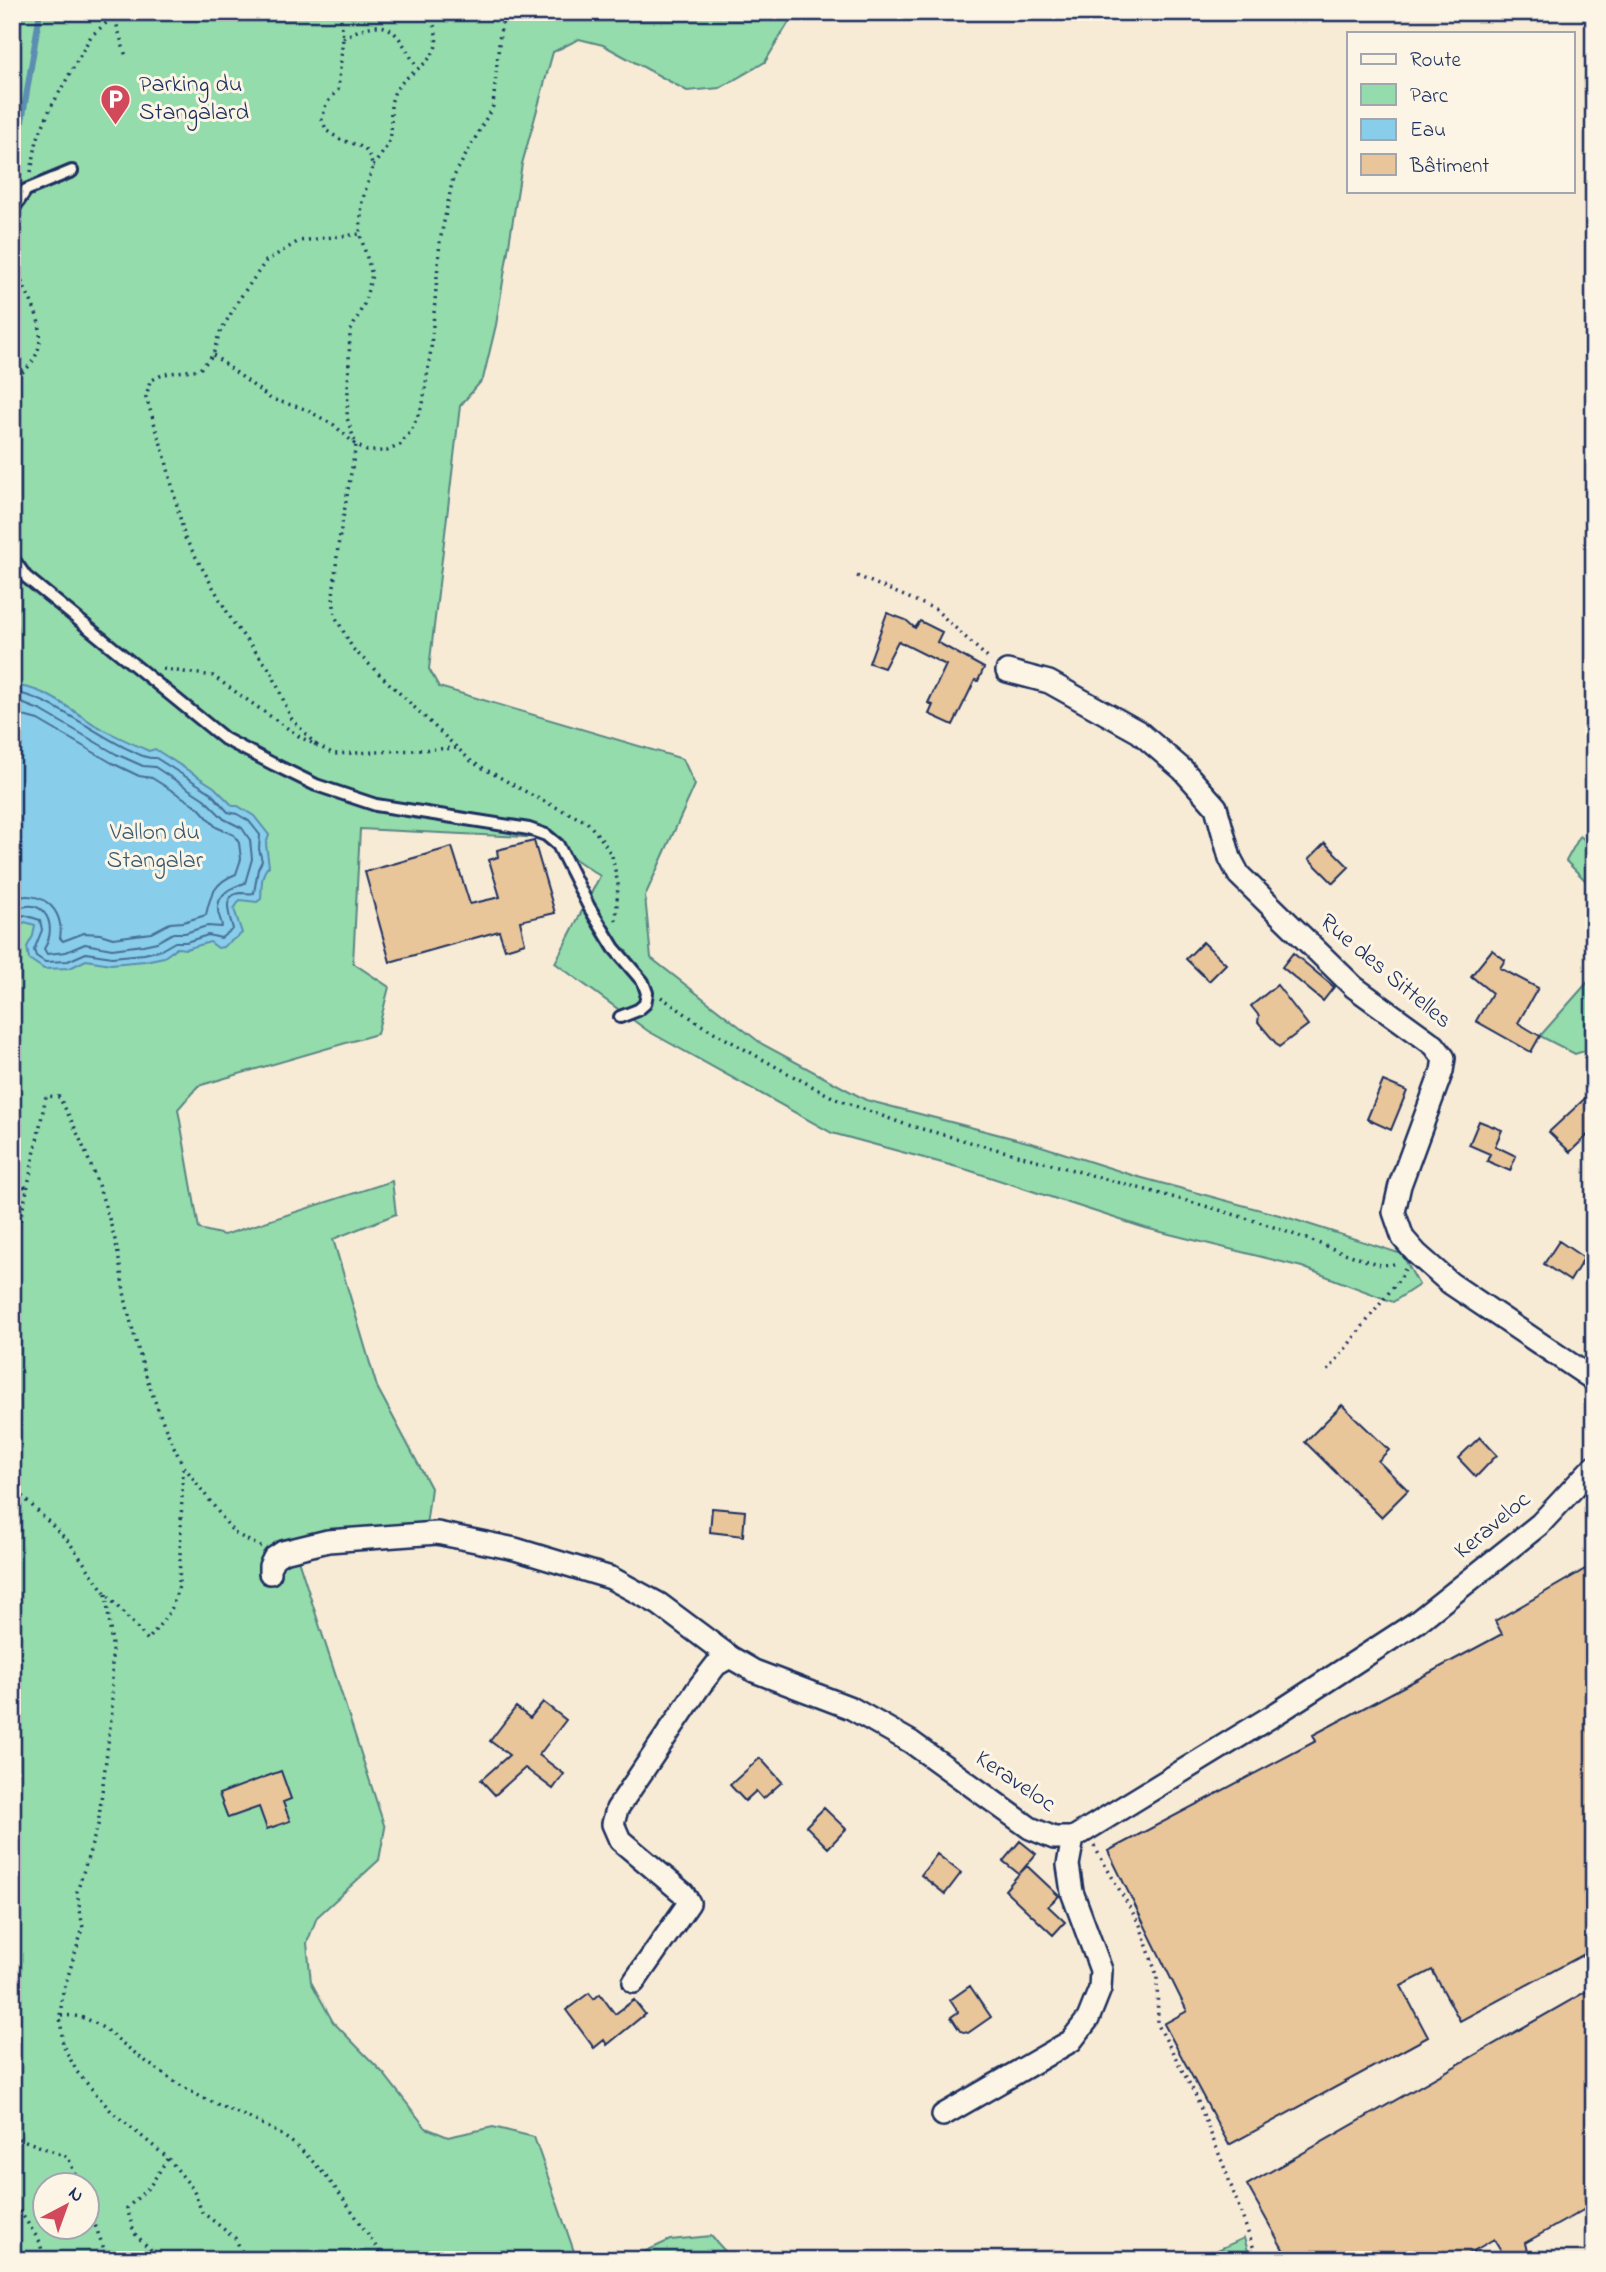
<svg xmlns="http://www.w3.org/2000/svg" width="1606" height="2272" font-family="'Indie Flower',sans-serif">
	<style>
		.green { fill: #94dcab; stroke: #588684; stroke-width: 2; fill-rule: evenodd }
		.water { fill: #88cde9; stroke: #5c8eb1; stroke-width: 2 }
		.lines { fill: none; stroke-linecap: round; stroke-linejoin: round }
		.shore { stroke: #476e96; stroke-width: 2 }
		.stream { stroke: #5c8eb1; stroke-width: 6 }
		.building { fill: #e9c59a; stroke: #1b2f5e; stroke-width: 2 }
		.service-casing { stroke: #1b2f5e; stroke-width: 16 }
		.minor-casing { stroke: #1b2f5e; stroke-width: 26 }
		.path { stroke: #1b2f5e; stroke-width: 3.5; stroke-dasharray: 2 5; stroke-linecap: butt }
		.service { stroke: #fcf5e5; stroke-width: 10 }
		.minor { stroke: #fcf5e5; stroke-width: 21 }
		.labels { text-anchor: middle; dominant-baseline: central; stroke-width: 6; stroke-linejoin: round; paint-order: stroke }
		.poi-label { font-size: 24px; fill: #1b2f5e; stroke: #fcf5e5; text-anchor: start }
		.park-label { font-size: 24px; fill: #395a71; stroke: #fcf5e5 }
		.street-label { font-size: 24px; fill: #1b2f5e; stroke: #fcf5e5 }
	</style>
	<rect width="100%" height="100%" fill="#f8ebd6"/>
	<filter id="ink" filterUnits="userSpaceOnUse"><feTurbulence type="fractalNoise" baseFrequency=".0143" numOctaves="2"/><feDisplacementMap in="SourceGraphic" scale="14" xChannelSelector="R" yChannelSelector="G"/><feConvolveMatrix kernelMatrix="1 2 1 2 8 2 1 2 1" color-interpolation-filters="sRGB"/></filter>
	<g filter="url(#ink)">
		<!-- green -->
		<path class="green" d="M12 12H795L765 62 720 88 687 91 603 45 579 39 553 52 522 164 496 325 483 379 460 406 429 669 439 687 683 759 695 785 645 896 651 958 762 1044 866 1100 1035 1144 1135 1176 1283 1216 1402 1254 1419 1285 1393 1302 1302 1267 1145 1228 968 1170 832 1133 648 1031 555 963 600 876 544 838 360 829 353 963 389 987 377 1034 198 1086 178 1109 199 1229 224 1235 392 1181 396 1214 333 1239 377 1387 431 1488 426 1526 296 1553 385 1828 379 1860 317 1917 307 1943 311 1982 333 2022 384 2074 426 2128 448 2137 493 2127 534 2137 577 2260H12ZM46 2184H88V2226H46Z
			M1580 836 1594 847V889L1566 861Z
			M1594 975V1048L1575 1054 1540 1036Z
			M711 2236 725 2251 724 2260H627L670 2240Z
			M1244 2238 1251 2260H1200L1204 2256Z"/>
		<!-- water -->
		<path class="water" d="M12 686C42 685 71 710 95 725 113 735 131 743 149 751L155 749 214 787 233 806H238L254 816 269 835 266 844 269 866C260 874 262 887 261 899L257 902 240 900 234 909 242 933C236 939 229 941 223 947L218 948 210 942 186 949 177 948 164 957 145 961 111 964 86 960 70 968 44 969 29 959 27 947 33 936 35 925 25 922 12 932Z"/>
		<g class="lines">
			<!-- shore -->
			<path class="shore" d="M12 693C44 693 98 736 130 750 139 754 146 759 156 758L210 792 228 812 237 814 249 821 260 835 259 849 262 861 258 869 254 893C250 894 246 893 241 893 220 894 230 917 233 929L221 938 208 935 186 942H175L161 950 144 954 112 957 86 953 68 961 45 962 36 956 34 950 42 930 40 920 24 915 12 925
				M12 702H19L42 711 116 754 143 766 155 767 204 799 224 819 242 828 250 840 252 859 245 883C233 887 217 893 218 910 218 917 222 920 222 927L207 926 185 933H173L157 942 143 945 112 949 85 944 66 952 47 954 44 949C61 921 38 892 12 913
				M12 713 38 720 112 763 139 776 152 778 198 807 216 827 234 835 239 843 241 859 236 874C215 882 210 895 206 915L183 922 170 923 151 933 113 938 100 934 84 933 63 941 60 938C65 909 40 888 12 899"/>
			<!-- stream -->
			<path class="stream" d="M12 155 18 146 40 12"/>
		</g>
		<!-- building -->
		<path class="building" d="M887 613 906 620 915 628 920 621 942 632 937 642 984 668 978 681 975 680 953 725 929 714 933 705 928 703 946 665 898 641 884 668 869 663Z
			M534 841 555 913 520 921 525 943 505 949 499 931 390 962 365 872 452 847 470 904 500 897 489 860 498 857 497 850Z
			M1325 843 1349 867 1333 883 1309 859Z
			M1203 942 1226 964 1209 981 1186 959Z
			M1492 950 1505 960 1500 968 1538 988 1518 1023 1540 1036 1531 1052 1476 1021 1492 993 1471 976Z
			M1293 953 1334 987 1323 1001 1282 967Z
			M1277 985 1308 1025 1279 1047 1258 1022 1259 1016 1251 1006Z
			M1383 1081 1407 1091 1391 1130 1367 1119Z
			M1594 1090V1129L1570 1152 1549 1132Z
			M1479 1121 1502 1130 1495 1146 1516 1156 1510 1171 1487 1161 1490 1154 1469 1145Z
			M1559 1241 1584 1258 1570 1281 1544 1264Z
			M1342 1405 1389 1450 1378 1461 1408 1490 1381 1517 1305 1442Z
			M1480 1437 1497 1455 1476 1477 1458 1458Z
			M712 1508 745 1511 743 1536 710 1532Z
			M1594 1564V1949L1460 2021 1432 1970 1401 1986 1428 2037 1229 2145 1164 2024 1187 2011 1108 1851 1316 1741 1313 1735 1502 1634 1495 1621Z
			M543 1702 566 1720 539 1755 564 1774 553 1789 525 1768 495 1795 481 1780 509 1755 490 1741 516 1707 530 1718Z
			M760 1758 782 1782 763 1799 756 1791 745 1801 730 1785Z
			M281 1771 291 1799 283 1802 290 1821 267 1829 259 1807 228 1818 219 1794Z
			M824 1808 846 1829 828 1848 806 1826Z
			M1020 1841 1036 1854 1020 1873 1027 1866 1059 1896 1048 1906 1065 1922 1053 1935 1005 1890 1019 1874 1003 1861Z
			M937 1854 961 1873 945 1894 921 1875Z
			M970 1986 991 2017 968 2033 960 2031 951 2017 958 2012 950 2000Z
			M1594 1987V2204L1525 2243 1529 2260H1507L1494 2239 1458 2260H1289L1247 2185Z
			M589 1993 594 1999 600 1994 615 2014 634 2000 645 2014 607 2045 604 2040 594 2048 566 2010Z"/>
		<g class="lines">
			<defs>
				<path id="service" d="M12 211 26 190 72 171
					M12 557 26 577 225 739 273 764 316 785 376 805 529 829 546 835 558 845 589 907 614 948 643 982 647 993 645 1004 638 1010 620 1017"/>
				<path id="minor" d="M1007 671 1049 682 1139 732 1183 770 1216 807 1230 858 1239 875 1354 987 1434 1045 1444 1058 1442 1071 1400 1185 1394 1212 1403 1238 1417 1254 1450 1283 1594 1380
					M270 1573V1566L274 1558 283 1552 328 1541 437 1533 515 1549 611 1578 659 1604 730 1657
					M634 1982 689 1903 683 1893 620 1840 613 1824 617 1809 699 1687 716 1665 730 1657 754 1671 851 1708 911 1742 1030 1828 1054 1838H1073L1277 1713 1417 1622 1540 1524 1594 1466
					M943 2115 1071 2041 1088 2019 1100 1989 1101 1970 1072 1892 1068 1865 1073 1838"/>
			</defs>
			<!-- service casing -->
			<use href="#service" class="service-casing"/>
			<!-- minor casing -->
			<use href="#minor" class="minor-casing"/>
			<!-- path -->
			<path class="path" d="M113 12 126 57
				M340 12 343 38 338 90 326 104 322 120 327 131 341 140 358 145 368 152 373 167 362 201 360 234 372 275 364 304 350 332 347 418 356 445 338 546 333 596 335 616 353 649 472 762 539 799 587 822 603 841 612 856 618 884 616 922
				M343 38C389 13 395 29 417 68
				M373 166C380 156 390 145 391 133 392 118 388 103 396 90 406 73 432 65 436 45 438 36 433 22 431 12
				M31 172 37 140 50 109 91 36 119 12
				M12 263C20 280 36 307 39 324 44 346 34 369 12 378
				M213 355 271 399 305 409 334 425 356 445 367 451H387L400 445 411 431 423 404 431 349 440 241 453 178 493 106 500 33 505 12
				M857 576 935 609 991 661
				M163 669 213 676 300 737 334 754 457 748
				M316 745 291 718 271 671 234 624 185 538 165 457 146 397 150 381 164 374 200 369 213 355 219 334 240 298 266 261 299 241 360 234
				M661 997 703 1026 780 1069 836 1099 904 1124 1216 1209 1268 1225 1364 1260 1381 1265 1398 1264
				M12 1169 27 1190 46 1096 59 1097C83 1140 101 1189 114 1236 121 1262 122 1289 129 1315 142 1367 158 1417 183 1465
				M12 1255 27 1190
				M1328 1371 1401 1277 1405 1269
				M12 1486 69 1542 106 1594 148 1640 171 1610 179 1586 183 1465 234 1533 261 1547
				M106 1594 112 1645V1711L98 1825 77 1892 83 1928 63 1992 60 2016 63 2045 77 2072 112 2112 168 2158 193 2189 202 2212 235 2238 246 2260
				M1094 1846 1140 1925 1157 1976 1158 2025 1195 2094 1225 2169 1258 2260
				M61 2016C86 2013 103 2027 122 2043 144 2060 167 2078 192 2092 228 2112 269 2121 300 2149 334 2180 359 2222 385 2260
				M12 2136 68 2157 79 2184
				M12 2199 40 2242 44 2260
				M88 2206 108 2260
				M161 2260 134 2233 127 2208 150 2186 168 2158"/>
			<!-- service -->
			<use href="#service" class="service"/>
			<!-- minor -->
			<use href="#minor" class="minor"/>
		</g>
	</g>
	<!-- icons -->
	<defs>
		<symbol id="parking-pin" viewBox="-11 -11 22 30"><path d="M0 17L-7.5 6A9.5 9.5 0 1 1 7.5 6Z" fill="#d1495b" stroke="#fcf5e5"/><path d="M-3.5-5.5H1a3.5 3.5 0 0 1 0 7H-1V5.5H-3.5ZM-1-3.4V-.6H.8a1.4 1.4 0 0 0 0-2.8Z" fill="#fff"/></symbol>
	</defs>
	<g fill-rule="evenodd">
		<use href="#parking-pin" x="98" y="82" width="35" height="47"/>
	</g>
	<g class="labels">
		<!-- poi labels -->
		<g class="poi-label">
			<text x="139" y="85">Parking du<tspan x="139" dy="28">Stangalard</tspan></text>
		</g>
		<!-- park labels -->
		<g class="park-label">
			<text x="155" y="833">Vallon du<tspan x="155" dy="28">Stangalar</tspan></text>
		</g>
		<!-- street labels -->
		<g class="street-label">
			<text transform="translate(1385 972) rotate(40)">Rue des Sittelles</text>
			<text transform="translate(1493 1526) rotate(-40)">Keraveloc</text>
			<text transform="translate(1015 1782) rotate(34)">Keraveloc</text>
		</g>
	</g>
	<!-- margin -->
	<rect width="1606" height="2272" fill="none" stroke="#fcf5e5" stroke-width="42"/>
	<rect x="21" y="21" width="1564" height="2230" fill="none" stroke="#1b2f5e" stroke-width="2.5" filter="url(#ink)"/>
	<!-- legend -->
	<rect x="1347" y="32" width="228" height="161" fill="#fcf5e5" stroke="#a2a6af" stroke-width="2"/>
	<rect x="1361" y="54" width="35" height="10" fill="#fcf5e5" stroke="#a2a6af" stroke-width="2"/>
	<text x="1410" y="66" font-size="21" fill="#1b2f5e">Route</text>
	<rect x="1361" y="84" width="35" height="21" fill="#94dcab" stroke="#a2a6af" stroke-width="2"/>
	<text x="1410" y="102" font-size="21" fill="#1b2f5e">Parc</text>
	<rect x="1361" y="119" width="35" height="21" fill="#88cde9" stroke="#a2a6af" stroke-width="2"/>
	<text x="1410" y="136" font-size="21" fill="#1b2f5e">Eau</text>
	<rect x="1361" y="154" width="35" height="21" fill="#e9c59a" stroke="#a2a6af" stroke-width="2"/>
	<text x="1410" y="172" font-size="21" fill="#1b2f5e">Bâtiment</text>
	<!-- north arrow -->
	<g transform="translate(66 2206) rotate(41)"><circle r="33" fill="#fcf5e5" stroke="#a2a6af" stroke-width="2"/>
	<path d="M0-5L12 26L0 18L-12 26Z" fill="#d1495b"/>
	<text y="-10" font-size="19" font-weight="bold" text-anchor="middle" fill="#1b2f5e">N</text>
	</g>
</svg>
